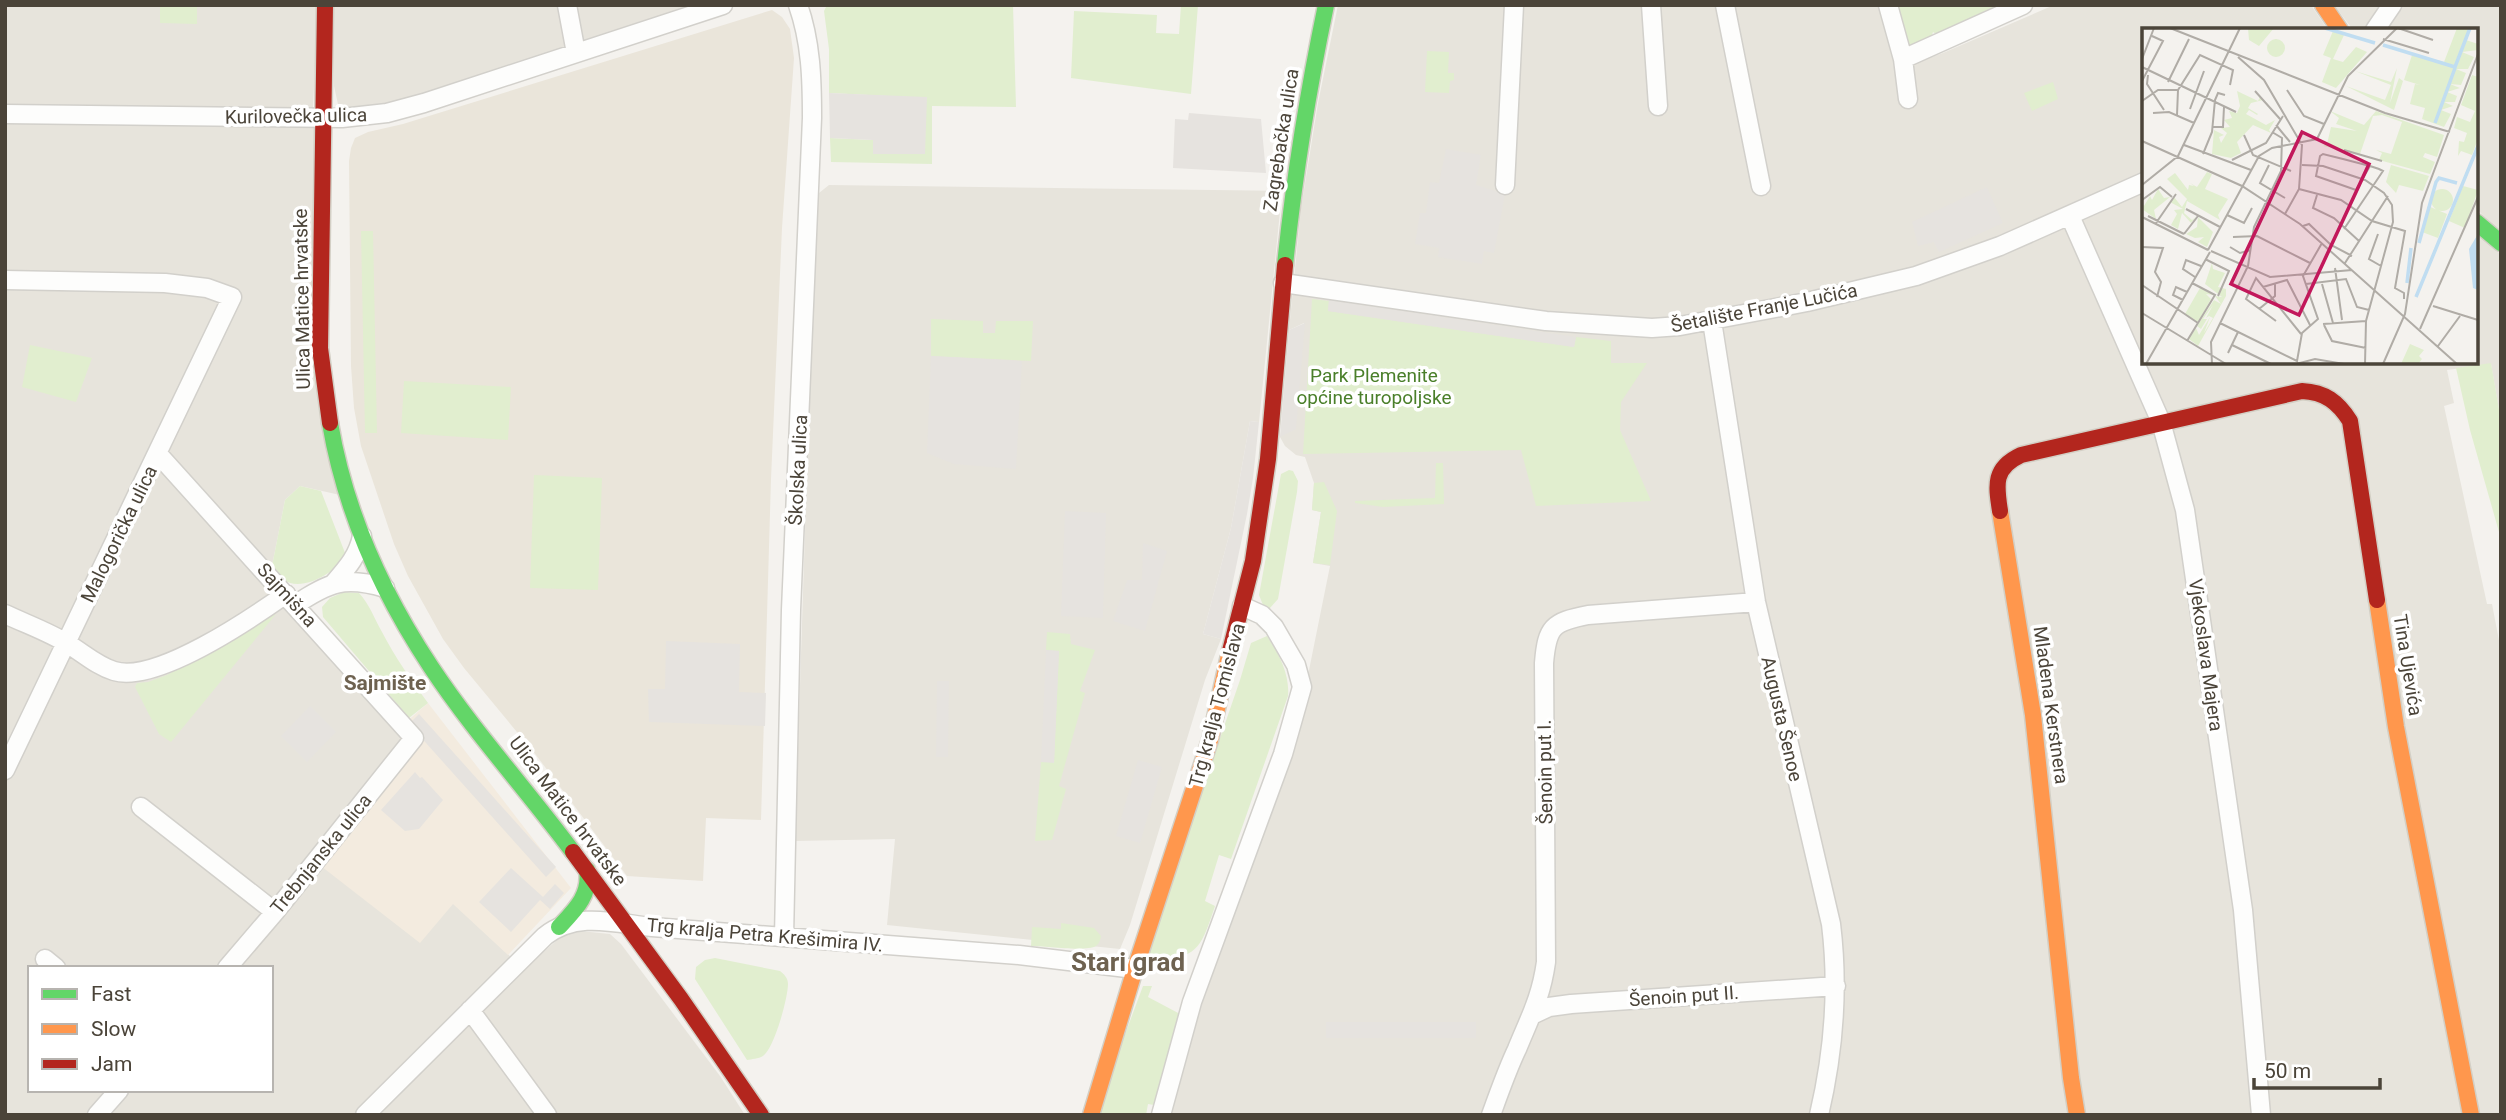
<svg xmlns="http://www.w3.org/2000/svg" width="2506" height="1120" font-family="Roboto,sans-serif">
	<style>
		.residential { fill: #e7e4dc; fill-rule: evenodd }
		.commercial { fill: #f3ebdf }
		.education { fill: #eae5da }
		.green { fill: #e1eecf }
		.parking { fill: #e6e3df }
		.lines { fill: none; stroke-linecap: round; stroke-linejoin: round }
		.street-casing { stroke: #d2d0cb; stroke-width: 21 }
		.fast-casing { stroke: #d3cfc5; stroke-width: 19 }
		.slow-casing { stroke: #d3cfc5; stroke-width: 19 }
		.jam-casing { stroke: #d3cfc5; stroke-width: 19 }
		.street { stroke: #fdfdfc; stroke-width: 18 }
		.fast { stroke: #63d668; stroke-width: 16 }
		.slow { stroke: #ff974d; stroke-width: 16 }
		.jam { stroke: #b3261e; stroke-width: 16 }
		.labels { text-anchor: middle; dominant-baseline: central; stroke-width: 7; stroke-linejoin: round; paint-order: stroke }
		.street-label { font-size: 19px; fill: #4b4439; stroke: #fff }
		.park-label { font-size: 19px; fill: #4a7f2a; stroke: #fff }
		.neighbourhood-label { font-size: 21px; font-weight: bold; fill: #6e6250; stroke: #fff }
		.district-label { font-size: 26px; font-weight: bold; fill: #6e6250; stroke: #fff }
		.inset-river { fill: none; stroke: #c0ddf1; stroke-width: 3.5 }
		.inset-road { fill: none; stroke: #b0aca6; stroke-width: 2 }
		.view { fill: #c2185b; fill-opacity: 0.15; stroke: #c2185b; stroke-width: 3.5 }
		.inset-edge { fill: none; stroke: #4b4439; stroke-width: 3.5 }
	</style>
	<rect width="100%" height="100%" fill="#f4f2ee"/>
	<!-- residential -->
	<path class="residential" d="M5 5H318L313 107 340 495 300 486 285 500 272 566 271 585 402 737 390 756 329 829 453 903 524 969 563 935 580 931 610 934 621 944 720 1076 745 1115H5ZM30 968H271V1090H30Z
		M333 5H705L407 102 347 110 338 104 334 86Z
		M1338 5H1880L1898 69 1943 53 2054 5H2311L2328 30H2144V362H2476V231L2501 255V421L2491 364 2447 370 2454 403 2444 406 2487 604H2492L2501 651V1115H1167L1195 1005 1303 700 1330 566 1313 563 1321 512 1312 510 1314 483 1305 457 1296 455 1285 446 1280 437 1304 323 1289 330 1301 208 1318 103Z
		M2334 5H2501V234L2476 208V30H2353Z
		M829 185 1282 191 1259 422 1250 421 1231 528 1203 634 1221 639 1205 680 1130 925 1120 949 887 925 895 839 795 841 815 221 819 193Z"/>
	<!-- commercial -->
	<path class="commercial" d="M428 703 571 888 508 955 453 904 420 943 308 856 390 756 402 737 397 730Z"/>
	<!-- education -->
	<path class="education" d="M772 10 782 17 790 29 794 58 782 228 771 479 761 820 706 818 703 881 627 876 536 755 464 668 443 639 408 576 394 544 361 446 354 408 351 366 349 161 351 148 355 138 368 132 403 124Z"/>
	<!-- green -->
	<path class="green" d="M160 5H197V24L160 23Z
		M827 5H1013L1016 107 932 106V164L831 162 830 138 873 140 874 154 927 98 829 93V49L824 11Z
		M1181 5H1198L1191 94 1071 78 1074 11 1157 15 1156 33 1179 34Z
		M1895 5H2016L1939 36 1933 32 1931 38 1910 46 1906 44Z
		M1427 51 1449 52 1448 73H1454V80L1450 81 1449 93 1425 92Z
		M2053 82 2058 99 2032 111 2024 93Z
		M361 231H373L377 433H365Z
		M1312 299 1329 301 1328 311 1574 347 1576 337 1611 341V363H1647L1621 402 1620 430 1651 501 1536 506 1521 450 1303 454Z
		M931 319 983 321V333H995L996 321H1033L1031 361 931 356Z
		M30 345 92 358 76 402 22 387Z
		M2491 363 2501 421V539L2470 430 2456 368Z
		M404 381 511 387 508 440 401 433Z
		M1436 463H1443L1444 504 1383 507 1355 503V501L1435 498Z
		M1289 470 1293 471 1298 481 1297 492 1278 599 1269 609 1263 605 1259 595 1281 474Z
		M534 475 602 478 598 590 530 588Z
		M1324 482 1337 511 1330 565 1313 563 1321 512 1312 510 1314 483Z
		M300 486 321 491 347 558C333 572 302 594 282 579 278 576 275 570 272 566L285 500Z
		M344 592 359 593C370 605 374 618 382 632 395 657 411 680 428 703L409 718 323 617 322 607 330 598Z
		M276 614 171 742 159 734 135 687 137 683 148 682 167 675Z
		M1047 632 1070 634 1071 644 1095 650 1080 691 1085 693 1059 786 1066 789 1052 840 1035 841 1041 762H1054L1059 651 1046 650Z
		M1267 636C1279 653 1290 675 1288 696L1231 859 1219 855 1205 901 1215 906C1200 951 1197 961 1145 957L1240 680 1251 643Z
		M1061 923 1094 928 1101 936C1100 940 1100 943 1096 946 1086 952 1044 946 1031 946L1032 927 1061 929Z
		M715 958 780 971C784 974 788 978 788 984 788 998 774 1049 763 1056 758 1059 752 1059 747 1060L695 979 696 967 705 960Z
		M1143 986H1152L1148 997 1180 1014 1154 1105 1148 1104 1146 1115H1095Z"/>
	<!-- parking -->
	<path class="parking" d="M829 93 927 97 925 154H873V140L830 138Z
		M1189 113 1261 119 1266 173 1173 168 1175 119 1188 120Z
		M1446 149 1481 155 1476 185 1505 194 1494 253 1484 251 1482 264 1438 257 1439 248 1415 244 1420 213H1426L1430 182 1439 183Z
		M1987 187 2003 223 1939 252 1934 242 1918 246 1912 222Z
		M1329 300 1576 337 1574 347 1328 311Z
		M1305 323 1296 429 1280 437 1289 330Z
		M931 356 1022 361 1016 469 954 464 927 453Z
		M1250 421 1259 422 1253 478 1247 514 1221 639 1203 634 1231 528Z
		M1065 511 1106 513 1103 618 1061 616Z
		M1143 543 1167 551 1145 631 1113 621 1127 580H1142Z
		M666 641 740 644 739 692 766 693 765 726 649 722 648 689H665Z
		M1046 650 1059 651 1054 763 1041 762Z
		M937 681H949L948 757H936Z
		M310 706 336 732 307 762 281 736Z
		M419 714 556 867 546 877 409 724Z
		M1138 760 1162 767 1140 843 1116 836Z
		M415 772 420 778 422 777 443 800 419 829 405 831 381 810Z
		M511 868 543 897 555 884 564 893 550 909 540 900 511 932 479 902Z
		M1326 1022H1476V1038H1326Z"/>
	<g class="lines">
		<defs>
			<path id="street" d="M567 5 576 53
				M1651 5 1658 106
				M1725 5 1761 186
				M1888 5 1903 59 1908 99
				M2375 30 2392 5
				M1903 59 2023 5
				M5 114 342 118 387 113 424 103 723 5
				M1505 185 1514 5
				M2070 216 2161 422 2185 510 2243 910 2261 1115
				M5 280 165 283 207 288 232 297 5 770
				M1283 283 1546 321 1652 328 1680 326 1807 302 1916 276 2000 246 2144 182
				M1712 321 1756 602 1831 924C1839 989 1834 1051 1819 1115
				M158 454 414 738 275 912 227 968
				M334 583C347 568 358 556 362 536
				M295 605C329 582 345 576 385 588
				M5 614C26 624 49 632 68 644 83 653 97 666 114 671 156 684 252 618 286 594
				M141 807 275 912
				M784 937 791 610 812 118C812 79 811 42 798 5
				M45 959 56 968
				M470 1010 547 1115
				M1534 1014 1549 1007 1571 1004 1836 986
				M97 1115 119 1090
				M365 1115 545 936C577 911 614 923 652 927L1019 955 1135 969
				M1161 1115 1192 1002 1283 754 1302 687 1296 665 1274 627 1262 615 1242 606
				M1491 1115C1499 1093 1507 1070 1517 1049 1530 1017 1541 998 1546 962L1544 663C1547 627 1552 622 1588 615L1756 602"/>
			<path id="fast" d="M2476 222 2501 243
				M1285 265C1294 178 1308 91 1326 5
				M330 423C345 511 382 593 431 667 474 732 527 790 573 852
				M559 927C575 910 591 895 587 870"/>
			<path id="slow" d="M2323 5 2340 30
				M2000 511 2033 715 2071 1078 2077 1115
				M2377 600 2396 727 2471 1115
				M1091 1115 1135 969 1210 740 1230 651"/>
			<path id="jam" d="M325 5 320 348 330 423
				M2000 511C1996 485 1993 468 2021 455L2302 391C2325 392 2338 402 2350 421L2377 600
				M1230 651 1253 561 1268 459 1285 265
				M573 852 681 999 761 1115"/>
		</defs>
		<!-- street casing -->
		<use href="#street" class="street-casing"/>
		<!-- fast casing -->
		<use href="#fast" class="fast-casing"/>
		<!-- slow casing -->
		<use href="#slow" class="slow-casing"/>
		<!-- jam casing -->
		<use href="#jam" class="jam-casing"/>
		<!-- street -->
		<use href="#street" class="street"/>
		<!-- fast -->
		<use href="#fast" class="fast"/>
		<!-- slow -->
		<use href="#slow" class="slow"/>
		<!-- jam -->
		<use href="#jam" class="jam"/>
	</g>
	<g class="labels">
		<!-- street labels -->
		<g class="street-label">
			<text transform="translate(296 116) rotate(-1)">Kurilovečka ulica</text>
			<text transform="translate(1281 140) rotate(-81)">Zagrebačka ulica</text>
			<text transform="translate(302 299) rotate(-91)">Ulica Matice hrvatske</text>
			<text transform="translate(1764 308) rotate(-11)">Šetalište Franje Lučića</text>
			<text transform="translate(798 470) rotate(-87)">Školska ulica</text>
			<text transform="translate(119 534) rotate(-64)">Malogorička ulica</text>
			<text transform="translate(287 595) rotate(48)">Sajmišna</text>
			<text transform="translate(2206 655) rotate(82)">Vjekoslava Majera</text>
			<text transform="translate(2408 665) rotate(81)">Tina Ujevića</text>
			<text transform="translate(1217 705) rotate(-75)">Trg kralja Tomislava</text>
			<text transform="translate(2051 705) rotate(82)">Mladena Kerstnera</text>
			<text transform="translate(1782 719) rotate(77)">Augusta Šenoe</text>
			<text transform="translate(1545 772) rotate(-91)">Šenoin put I.</text>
			<text transform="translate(568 811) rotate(53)">Ulica Matice hrvatske</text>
			<text transform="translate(321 854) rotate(-51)">Trebnjanska ulica</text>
			<text transform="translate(765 935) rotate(5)">Trg kralja Petra Krešimira IV.</text>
			<text transform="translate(1684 996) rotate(-4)">Šenoin put II.</text>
		</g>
		<!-- park labels -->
		<g class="park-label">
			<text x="1374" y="375">Park Plemenite<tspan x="1374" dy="22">općine turopoljske</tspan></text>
		</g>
		<!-- neighbourhood labels -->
		<g class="neighbourhood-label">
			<text x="385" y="683">Sajmište</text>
		</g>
		<!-- district labels -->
		<g class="district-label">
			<text x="1128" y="962">Stari grad</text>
		</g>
	</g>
	<!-- overview -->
	<g transform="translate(2142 28)">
		<rect width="336" height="336" fill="#f4f2ee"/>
		<path d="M106 0H132L117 18 107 12ZM315 0H336L328 1 324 12 336 16V22L320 24 332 29 326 41H314L324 45 319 57 308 56 318 60 305 64 315 68 313 74H302L311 78 299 82 309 86 302 99 280 91 283 80 268 76 273 56 278 57 262 52 270 27 236 16 302 34ZM191 3 202 7 191 31 201 34 214 19 225 24 194 60 180 54 189 30 181 27ZM125 20a9 9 0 1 1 18 0a9 9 0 1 1-18 0ZM255 40 248 75 257 50 261 53 252 82 204 58 243 72 249 57 213 43 249 54ZM330 47 336 49V111L330 127 319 123 316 128 317 113 322 114 325 105 312 100 315 89 328 94 333 83 319 77ZM95 63 116 73 118 69 121 72 109 75 106 80 116 86 115 87 107 82 104 86 124 97 133 92 127 102 129 105 111 97 95 114 99 125 89 130 70 126 72 102 82 107 77 109 79 115 85 105 79 100 88 99 82 92 90 90 87 83 95 85 98 78ZM188 83 222 97 234 83 302 107 295 129 283 125 281 129 293 134 288 146 237 132 240 125 234 122 249 126 260 94 240 87 231 88 218 126 181 118 185 116 189 99 215 103 194 96 197 90ZM249 137 287 148 281 163 257 157 254 165 244 154ZM65 144 70 146 63 161 86 171 76 187 78 192 45 173 42 185 50 192 54 189 49 195 40 185 36 201 29 197 35 186 32 182 41 181 28 174 32 169 40 179 45 171 25 151 33 145 46 162 47 157 52 158 48 155 55 159ZM321 158 336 162 323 200 307 193ZM289 172a11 11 0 1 1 22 0a11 11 0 1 1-22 0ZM16 161 22 170 28 169 12 182 14 191 0 181V174L2 178 8 168 10 172ZM286 178 305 186 296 210 280 204ZM56 189 71 204 65 219 56 214 62 209 53 210 44 206 55 199ZM70 235 71 241 83 245 76 259 84 261V268L56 318 47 311 54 300 57 307 68 289 62 305 71 290 67 288 64 290 71 277 61 291H65L59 301 55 298 72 272 79 276 73 268 80 269 63 256ZM58 260 71 267 64 266 69 271 56 294 43 286ZM268 316 282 322 277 328 280 331 276 336H259Z" fill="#e1eecf"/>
		<path d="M336 206V262L331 260 327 221Z" fill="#c0ddf1"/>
		<path class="inset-river" d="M183 0 233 15M241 17 313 39 328 0M293 95 313 40M277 215 294 154 297 150 315 155M265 255 269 220M274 269 336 118"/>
		<path class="inset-road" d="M28 0 243 85 308 104M256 0 291 12M241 11 287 25M96 29 122 52 160 117 157 161 143 186M0 31 12 0M0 39 94 84M6 47 5 56 22 82M0 53 21 13 10 8M26 54 47 11M145 62 162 88 182 96M113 63 138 91M0 73 16 62H36L58 27 91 42 88 57M48 81 62 43M11 85 27 84 52 95M35 87 36 62M134 97 148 114M71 99H81L82 79M102 107 111 127 149 143M0 113 100 158 158 196 315 336M42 117 109 142M202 122 240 133M61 126 70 104 73 72 76 65 83 67M90 132 124 115 141 88M127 137 118 155 143 170M160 137 181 138 223 152 242 165 250 177 251 194 224 293 223 336M0 157 36 128 98 0M157 161 199 172 230 193 263 203 253 260 262 265V271M175 167 171 180 192 190 217 213M0 172 18 159 30 169M44 181 78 199M85 187 102 195 110 180M6 188 42 206M0 189 66 222M14 195 34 166M161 198 167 196 189 217 210 228M202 201 241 143 237 141 228 138 201 131 181 126 178 128 174 148 214 162 228 138M42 206 56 188M236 206 227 231 239 238M91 209 115 208 168 235M0 219 21 220 13 244 19 254 15 269M88 219 98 225 109 222M66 222 117 128 130 120 175 111 206 48 255 0M69 223 128 249 210 242M63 231 87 243 76 268M203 235 246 168M193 240 200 292M53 249 41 241 44 232 59 238M164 256 204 251 215 279 227 282M180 256 191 295M0 257 56 295M121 259 145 252 168 297M41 272 31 267 34 259 45 264M291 278 336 292M117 281 133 268V255M0 285 84 336M134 293 104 271 114 250 159 306M78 295 155 333 160 305 176 291 161 248 180 215M181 296 224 293M182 297 190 313 224 320M278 301 336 169M45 313 73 267 50 255M90 317 129 336M296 318 318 288M86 325 96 304M4 336 68 224M70 336 69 314 106 238 112 199 139 143 140 110 130 104M154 336 173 331 202 336M241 336 263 286 280 175 336 26"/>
		<path class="view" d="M160 104 227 136 157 287 89 256Z"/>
		<rect width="336" height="336" class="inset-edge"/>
	</g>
	<!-- border -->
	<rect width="2506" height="1120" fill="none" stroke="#4b4439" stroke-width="14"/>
	<!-- legend -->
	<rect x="28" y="966" width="245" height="126" fill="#ffffff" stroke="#b7b4b0" stroke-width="2"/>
	<rect x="42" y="989" width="35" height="10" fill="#63d668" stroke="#b7b4b0" stroke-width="2"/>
	<text x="91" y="1001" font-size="21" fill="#4b4439">Fast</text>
	<rect x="42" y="1024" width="35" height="10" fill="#ff974d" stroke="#b7b4b0" stroke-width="2"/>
	<text x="91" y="1036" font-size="21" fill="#4b4439">Slow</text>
	<rect x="42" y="1059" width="35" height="10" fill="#b3261e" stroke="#b7b4b0" stroke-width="2"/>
	<text x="91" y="1071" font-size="21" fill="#4b4439">Jam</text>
	<!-- scale -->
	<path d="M2254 1078v10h126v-10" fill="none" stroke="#4b4439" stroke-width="3.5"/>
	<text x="2264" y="1078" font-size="21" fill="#4b4439" stroke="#ffffff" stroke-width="5" paint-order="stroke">50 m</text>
</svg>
